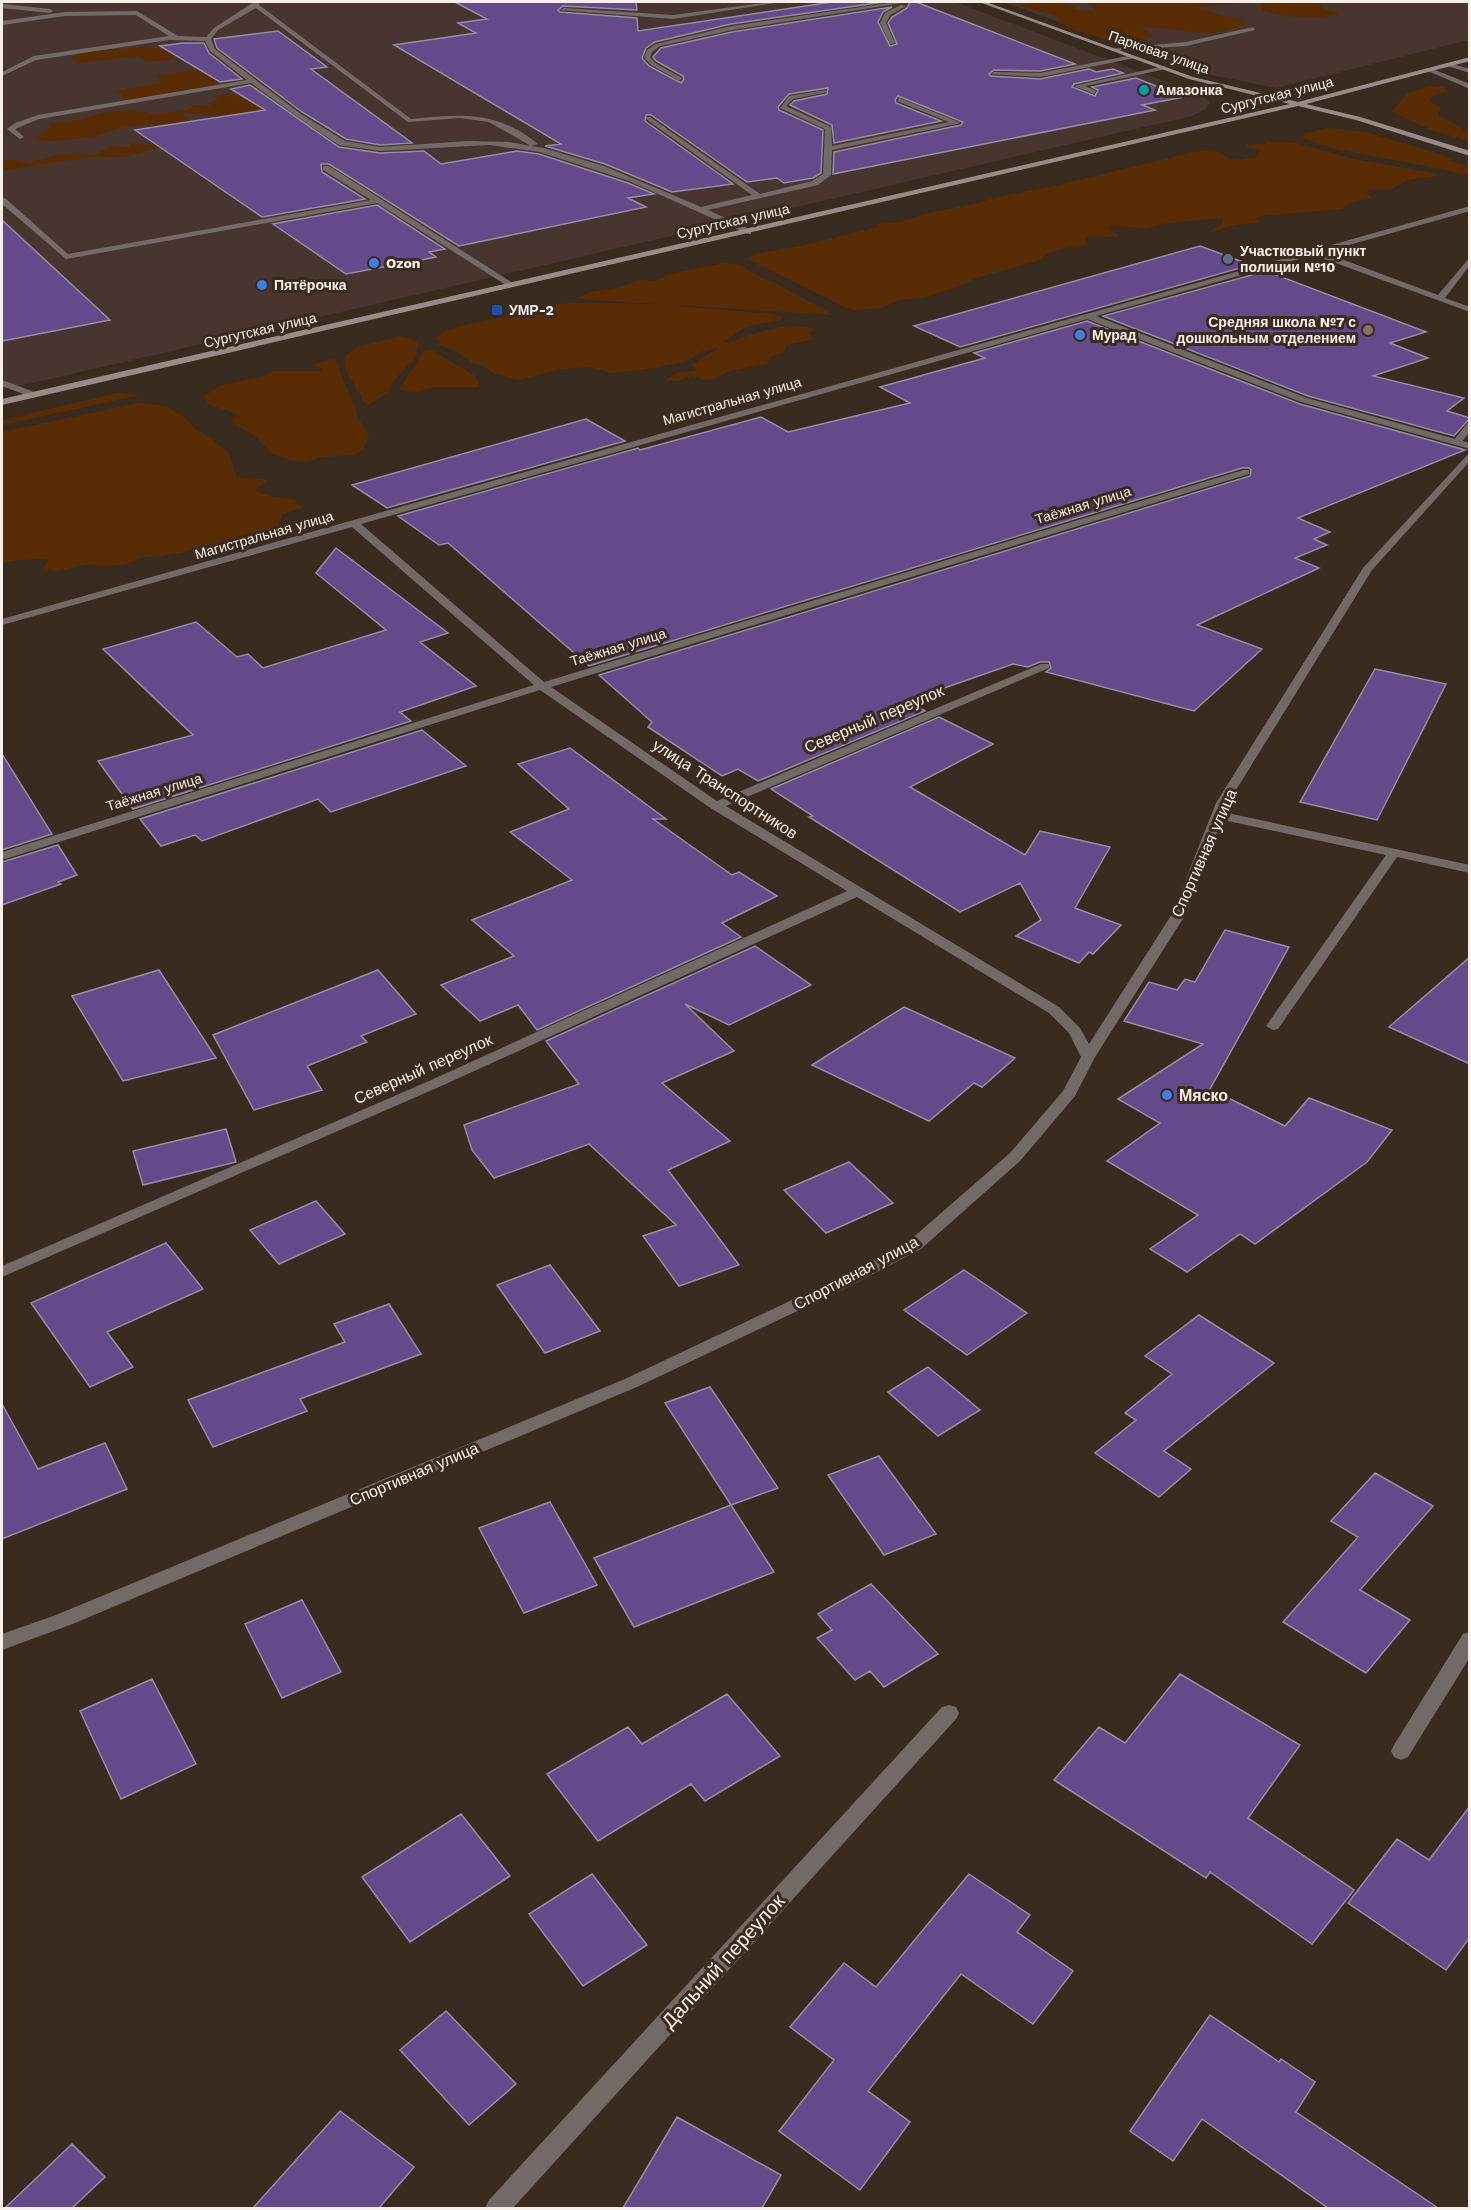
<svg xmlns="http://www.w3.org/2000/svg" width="1471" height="2210" font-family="'Work Sans',sans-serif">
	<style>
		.industrial { fill: #48352f }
		.green { fill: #5a2c06 }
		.building { fill: #64498b; stroke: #948ea1; stroke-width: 1.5 }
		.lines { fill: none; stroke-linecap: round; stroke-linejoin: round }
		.lane { fill: #736a68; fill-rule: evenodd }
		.street { fill: #736a68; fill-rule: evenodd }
		.secondary { fill: #9a8b88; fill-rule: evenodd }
		.culture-dot { fill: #0f9aa8; stroke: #3a2b21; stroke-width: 2 }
		.service-dot { fill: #5c6f8a; stroke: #3a2b21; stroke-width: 2 }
		.shop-dot { fill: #3f7fe0; stroke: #3a2b21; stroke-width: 2 }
		.transit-dot { fill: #1a4fb4; stroke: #3a2b21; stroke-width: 2 }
		.education-dot { fill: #8d6e63; stroke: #3a2b21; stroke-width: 2 }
		.labels { text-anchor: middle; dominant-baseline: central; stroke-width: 6; stroke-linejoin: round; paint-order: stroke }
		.far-street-label { font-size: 14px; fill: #f9eee8; stroke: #3a2b21 }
		.far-poi-label { font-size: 14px; font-weight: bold; fill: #f9eee8; stroke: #3a2b21; text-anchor: start }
		.street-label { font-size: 16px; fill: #f9eee8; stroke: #3a2b21 }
		.poi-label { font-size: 16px; font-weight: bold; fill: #f9eee8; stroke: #3a2b21; text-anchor: start }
		.near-street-label { font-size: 20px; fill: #f9eee8; stroke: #3a2b21 }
	</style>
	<rect width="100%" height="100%" fill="#3a2b21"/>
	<!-- industrial -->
	<path class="industrial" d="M2 2H955L1199 94 1210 102 1206 109 1192 116 2 390Z
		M1004 2H1469V40L1276 88 1192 71Z"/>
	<!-- green -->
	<path class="green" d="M1032 2C1047 1 1062 2 1076 7L1074 9 1096 11 1092 6 1082 2H1244L1238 4 1190 7 1205 9 1220 15 1242 19 1248 23C1210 42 1180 27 1141 27L1153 36C1137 48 1070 34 1056 20L1060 17 1020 6Z
		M1260 2H1324L1320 6 1325 10 1336 12 1338 15C1313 19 1287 19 1262 10Z
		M146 47 173 50 170 53 178 59 146 62 138 56 78 63 71 57 86 51Z
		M209 68 227 78 213 85 143 100 122 98V94L116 91 161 83 160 78 157 77 159 75Z
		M1428 86 1442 87 1449 91 1433 95 1429 101 1440 107 1438 115 1469 133V141L1434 131 1392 112 1406 94Z
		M231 93 230 95C237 98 246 96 254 99V104L270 106 269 108 254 110 257 112 247 117 186 113 182 115 190 119 191 124 173 127 167 124 123 127 93 137 54 141 38 140 34 137 43 134 41 133 52 126 50 125 52 123 79 120 108 111 146 112 152 115 187 110 192 108V105L212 106 207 103 219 98 215 96Z
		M1328 128 1366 132 1439 154 1469 168V176L1447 170 1334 149 1304 138 1303 134Z
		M1266 141 1296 143 1354 159 1444 175 1408 180 1390 190H1368L1367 193 1372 198 1350 203 1341 209 1260 216 1256 219 1261 222 1235 225 1213 232 1211 231 1223 223 1221 218 1160 224 1147 229 1111 225 1108 229 1119 235 1118 237 1090 236 1084 241 1087 243 1085 245C1070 248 1051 248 1040 260L976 278 966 283 923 298 898 300 881 308 856 310 844 307 747 259 755 254 800 246 879 227 878 224 900 222 933 212 980 203C987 198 1038 189 1050 187L1194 152 1215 150 1228 158 1237 160 1257 157 1260 150 1248 148 1245 145 1267 144Z
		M163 142 174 147 155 148 125 157H89L2 171V161L13 160 29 163 60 154H96L112 146 132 148 129 146 132 143 148 145Z
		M725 263 740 265 757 276 775 283 834 315 575 299 591 292 620 287 641 280 656 281 673 273Z
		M577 303 655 304 773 314 783 317 781 320 748 326 723 342 728 343C754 334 786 320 814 329L809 333 814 339 787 345 785 352 771 357 767 364 730 371 716 378 706 380 691 376 677 381 666 380 675 373 697 371 692 365 718 348 703 351 685 362 640 370 611 373 591 367 559 369 519 380 495 374 481 365 472 363 458 352 439 345 440 342 435 338 449 329 466 325 530 311 543 313 549 310 544 307 558 304Z
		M401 336 410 338 419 344 415 359C405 366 392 382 388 393L368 405 362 399V395L356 391 355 384 346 371 345 357 357 347Z
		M430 349 475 376 480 387H436L412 392 399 389 424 351Z
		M330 359 338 361 339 371 357 411V417L369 434 364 449 355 454 318 458 308 462 293 461 271 453 258 439 232 422 237 414 208 404 206 398 203 397 219 386 265 376 274 371H320L322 369 314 364Z
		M118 393 140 395 2 425V420Z
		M139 403 167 406 185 418 195 429 205 434 228 452 237 477 268 480 255 490C267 498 282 496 296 500V504L303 506 299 510H292L282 515 277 528 258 532 228 545 161 556 143 557 123 565 103 566 89 564 56 571 43 568 49 559C32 560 17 558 2 563V432Z"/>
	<!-- building -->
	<path class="building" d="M455 2H636L637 10 563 6 558 10 560 12 637 18 638 31 832 2H884L731 24 655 42 646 48 642 58 649 66 681 83 684 79 683 76 656 61 653 57 661 48 732 32 892 7 883 12 878 22 890 46 897 44 888 23 892 17 907 8 910 2H916L1075 64 1040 71 994 70 989 74 991 76 1040 79 1089 69 1096 72 1113 69 1123 73 1074 84 1072 87 1095 96 1098 90 1092 87 1136 78 1184 97 1142 105 1155 110 833 174 834 152 961 125 963 122 898 96 895 100 896 103 941 121 834 143 832 125 790 105 794 101 827 94 828 88 789 94 778 107 779 110 823 130 821 173 813 178 784 183 777 178 747 182 651 115H646L645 121 733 184 672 192 605 164 545 146 561 144 394 45 476 33 458 23 487 19Z
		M278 31 327 67 311 69 412 143 380 145 346 139 302 112 217 48 214 39Z
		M183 43H204L209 53 242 79 220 82 160 46Z
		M250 85 339 147 380 153 424 151 441 164 517 151 539 154 628 183 654 194 628 198 646 207 459 246 329 164H321L322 172 365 199 262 217 135 130 265 110 231 89Z
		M377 205 445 249 429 252 436 257 346 274 273 224Z
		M2 220 110 320 2 341Z
		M1200 246 1251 265 960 347 914 326Z
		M1266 271 1426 332 1390 343 1428 358 1373 376 1464 398 1447 411 1470 418 1454 436 1308 396 1103 316Z
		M1087 321 1300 404 1465 450 1298 518 1330 532 1314 539 1327 545 1295 558 1319 568 1197 625 1262 649 1194 711 1046 672 1051 668 1049 662H1040L1028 667 1013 664 907 701 925 711 758 781 738 769 722 776 648 727 652 722 599 675 1250 476 1251 470 1249 468H1242L589 666 448 543 439 545 398 516 638 448 640 450 761 417 788 432 910 403 880 387 985 358 974 353Z
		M586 419 625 441 387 508 352 485Z
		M336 548 448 633 420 642 476 686 400 712 411 721 133 809 98 761 193 735 103 649 196 622 237 657 248 654 263 668 386 630 316 573Z
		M1375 669 1446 684 1377 820 1300 802Z
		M939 717 993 744 910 787 1025 855 1040 831 1110 847 1075 908 1121 925 1093 954 1089 952 1079 963 1016 936 1041 920 1020 883 960 912 809 817 813 816 771 789Z
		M422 730 466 766 331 812 318 799 202 841 195 835 161 846 140 819Z
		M570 748 666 819H653L732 875 739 872 777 896 722 923 741 937 537 1030 518 1005 480 1021 441 985 514 956 472 920 572 880 510 832 569 809 518 764Z
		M2 754 52 834 2 850Z
		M58 845 77 875 58 882 61 884 2 905V862Z
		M1225 930 1289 947 1210 1089 1285 1126 1309 1098 1392 1130 1367 1162 1255 1244 1240 1234 1187 1272 1150 1249 1198 1215 1107 1161 1160 1123 1118 1099 1203 1044 1124 1021 1149 982 1177 990 1185 979 1195 982Z
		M755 946 811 985 729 1025 685 1004 734 1051 662 1083 730 1141 668 1170 739 1265 679 1286 643 1236 676 1225 589 1144 494 1178 472 1150 464 1125 579 1084 546 1041Z
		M1470 957V1064L1389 1027Z
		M159 970 216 1058 123 1081 72 996Z
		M378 970 416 1014 361 1036 367 1042 307 1066 322 1090 254 1110 213 1035Z
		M904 1007 1015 1058 982 1087 974 1083 929 1121 812 1065Z
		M226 1129 236 1162 143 1185 133 1151Z
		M849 1162 893 1203 826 1233 784 1190Z
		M316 1201 345 1234 279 1264 250 1230Z
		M166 1243 203 1289 107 1332 133 1367 90 1387 31 1303Z
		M550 1265 600 1331 545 1353 497 1285Z
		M964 1270 1027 1313 967 1355 904 1310Z
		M389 1304 421 1354 300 1399 307 1411 213 1447 188 1400 345 1342 334 1324Z
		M1199 1315 1274 1363 1164 1451 1191 1469 1159 1497 1095 1453 1136 1420 1125 1413 1172 1374 1145 1356Z
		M928 1367 980 1410 938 1436 888 1392Z
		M710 1387 778 1488 731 1505 665 1403Z
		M2 1404 38 1469 105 1443 127 1489 2 1539Z
		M879 1456 936 1534 884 1555 828 1475Z
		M1375 1473 1433 1506 1360 1590 1410 1620 1366 1673 1283 1622 1358 1537 1331 1521Z
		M550 1502 597 1585 524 1613 479 1528Z
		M731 1505 774 1572 634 1627 594 1558Z
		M871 1584 938 1654 884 1687 870 1671 855 1680 817 1638 832 1630 818 1614Z
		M302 1600 341 1672 282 1698 245 1624Z
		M1180 1674 1300 1745 1248 1818 1354 1890 1312 1944 1210 1872 1206 1878 1054 1780 1099 1727 1125 1743Z
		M152 1679 196 1764 121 1799 80 1711Z
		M727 1694 780 1756 705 1801 691 1784 598 1841 547 1774 628 1727 642 1744Z
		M1470 1806V1937L1446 1970 1348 1903 1397 1839 1429 1860Z
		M461 1814 510 1876 410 1942 362 1877Z
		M592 1874 647 1945 583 1986 529 1914Z
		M969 1874 1030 1915 1017 1932 1073 1971 1033 2024 961 1974 868 2091 910 2122 860 2190 779 2131 834 2060 790 2027 844 1963 876 1987Z
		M446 2011 516 2084 469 2125 400 2050Z
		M1210 2015 1279 2062 1281 2059 1315 2082 1296 2112 1438 2208H1328L1202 2119 1173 2161 1130 2131Z
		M340 2111 414 2167 379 2208H253Z
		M677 2117 781 2175 762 2208H623Z
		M72 2144 105 2177 72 2208H5Z"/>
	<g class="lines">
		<!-- lane -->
		<path class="lane" d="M254 2H260L259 5 411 119C461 114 496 110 538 144L531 146 489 122 460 118 408 122 256 8 218 30 211 39 215 49 301 114 345 141 380 147 468 141 509 142 543 148 604 166 701 207 752 195 646 119V117H650L760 194 812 181 823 174 825 129 780 108 789 96 827 90V92L793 99 786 106 831 127 832 146 949 122 897 101 899 98 961 123 832 150 831 175 818 185 708 210 751 230V234H748L629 181 540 152 489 145 380 151 339 145 309 125 251 83 39 119 15 129 24 137 20 139 7 129 15 123 38 115 247 80 210 51 205 41 169 40 36 60 2 76V72L34 56 169 36 136 15 65 16 2 25V21L65 12 137 11 178 36 206 37 214 28Z
			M770 2H782L673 19 560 10 563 8 673 15Z
			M896 2H908L732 30 660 46 652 52 650 57 655 63 682 78 680 81 651 65 644 57 647 50 656 44 732 26Z
			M2 4 50 9 53 11 50 13 2 8Z
			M901 5 906 6 890 15 886 23 895 43 890 44 880 23 885 13Z
			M1253 27 1255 30 1186 46 1112 51 1109 49 1186 42Z
			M1133 55 1135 58 1040 77 991 74 994 72 1040 73Z
			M1449 63 1470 69V73L1447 66Z
			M1164 66 1166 69 1085 86 1096 91 1094 94 1074 86Z
			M1430 68 1470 84V89L1428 71Z
			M323 166H329L516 285 509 287 377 203 66 259 2 204V198H5L68 254 371 200 323 170Z
			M1311 250H1317L1438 295 1470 257V265L1445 298 1470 307V312L1311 254Z
			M2 380 37 393 39 395 34 398 2 386Z
			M1470 420V431L1461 443H1455L1453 441Z
			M1218 811 1470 865V873L1397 857 1278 1029 1273 1030 1266 1026 1386 855 1214 818 1212 815Z"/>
		<!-- street -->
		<path class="street" d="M1470 206V211L1096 316 1307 398 1470 443V449L1301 402 1087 319 361 524 544 682 1243 470H1249V474L551 687 717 801 1041 664H1049V668L726 806 1059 1007 1080 1028 1089 1044 1172 914 1216 803 1363 568 1470 452V461L1372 570 1228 803 1186 914 1095 1057 1075 1096 1020 1161 921 1249 844 1289 637 1387 70 1625 2 1650V1634L56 1615 625 1379 832 1281 909 1241 1010 1153 1063 1091 1081 1057 1069 1033 1049 1013 857 897 439 1087 2 1277V1266L429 1081 847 891 712 809 540 690 2 860V852L534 685 352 527 2 625V619Z
			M1470 1632V1657L1408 1757 1401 1760 1394 1757 1391 1751 1394 1745 1463 1634Z
			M949 1705 956 1707 959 1713 956 1719 513 2208H485L489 2200 942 1707Z"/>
		<!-- secondary -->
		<path class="secondary" d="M979 2H986L1193 77 1298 102 1470 57V61L1306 104 1360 117 1470 151V156L1356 120 1298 106 2 405V399L1290 104 1189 79Z"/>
	</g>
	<!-- markers -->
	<circle class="culture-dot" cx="1144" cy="90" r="6"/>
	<circle class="service-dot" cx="1228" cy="259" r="6"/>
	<g class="shop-dot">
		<circle cx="374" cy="263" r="6"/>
		<circle cx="262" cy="285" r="6"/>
		<circle cx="1080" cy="335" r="6"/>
		<circle cx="1167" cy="1095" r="6"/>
	</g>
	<rect class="transit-dot" x="491" y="304" width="12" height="12" rx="3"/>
	<circle class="education-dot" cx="1368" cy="330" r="6"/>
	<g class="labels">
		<!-- far-street labels -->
		<g class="far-street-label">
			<text transform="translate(1159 52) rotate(19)">Парковая улица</text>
			<text transform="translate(1277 95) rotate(-14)">Сургутская улица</text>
			<text transform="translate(733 221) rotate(-13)">Сургутская улица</text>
			<text transform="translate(260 330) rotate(-13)">Сургутская улица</text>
			<text transform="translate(732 401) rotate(-16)">Магистральная улица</text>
			<text transform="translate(1083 505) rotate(-17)">Таёжная улица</text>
			<text transform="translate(264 535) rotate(-16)">Магистральная улица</text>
			<text transform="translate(618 647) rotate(-17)">Таёжная улица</text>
			<text transform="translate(154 792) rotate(-17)">Таёжная улица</text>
		</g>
		<!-- far-poi labels -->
		<g class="far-poi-label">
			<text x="1156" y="90">Амазонка</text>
			<text x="1240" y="251">Участковый пункт<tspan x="1240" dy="16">полиции №10</tspan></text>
			<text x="386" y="263">Ozon</text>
			<text x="274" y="285">Пятёрочка</text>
			<text x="509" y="310">УМР-2</text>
			<text x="1356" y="322" text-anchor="end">Средняя школа №7 с<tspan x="1356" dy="16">дошкольным отделением</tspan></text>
			<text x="1092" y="335">Мурад</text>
		</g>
		<!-- street labels -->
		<g class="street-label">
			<text transform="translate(874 719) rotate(-23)">Северный переулок</text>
			<text transform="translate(725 789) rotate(33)">улица Транспортников</text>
			<text transform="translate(1204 853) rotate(-66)">Спортивная улица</text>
			<text transform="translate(423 1069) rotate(-24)">Северный переулок</text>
			<text transform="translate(856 1273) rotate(-28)">Спортивная улица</text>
			<text transform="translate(414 1474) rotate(-23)">Спортивная улица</text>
		</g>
		<!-- poi labels -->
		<g class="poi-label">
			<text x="1179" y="1095">Мяско</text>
		</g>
		<!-- near-street labels -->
		<g class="near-street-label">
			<text transform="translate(723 1961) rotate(-48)">Дальний переулок</text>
		</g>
	</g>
	<!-- border -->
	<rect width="1471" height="2210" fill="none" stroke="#f9eee8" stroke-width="6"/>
</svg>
